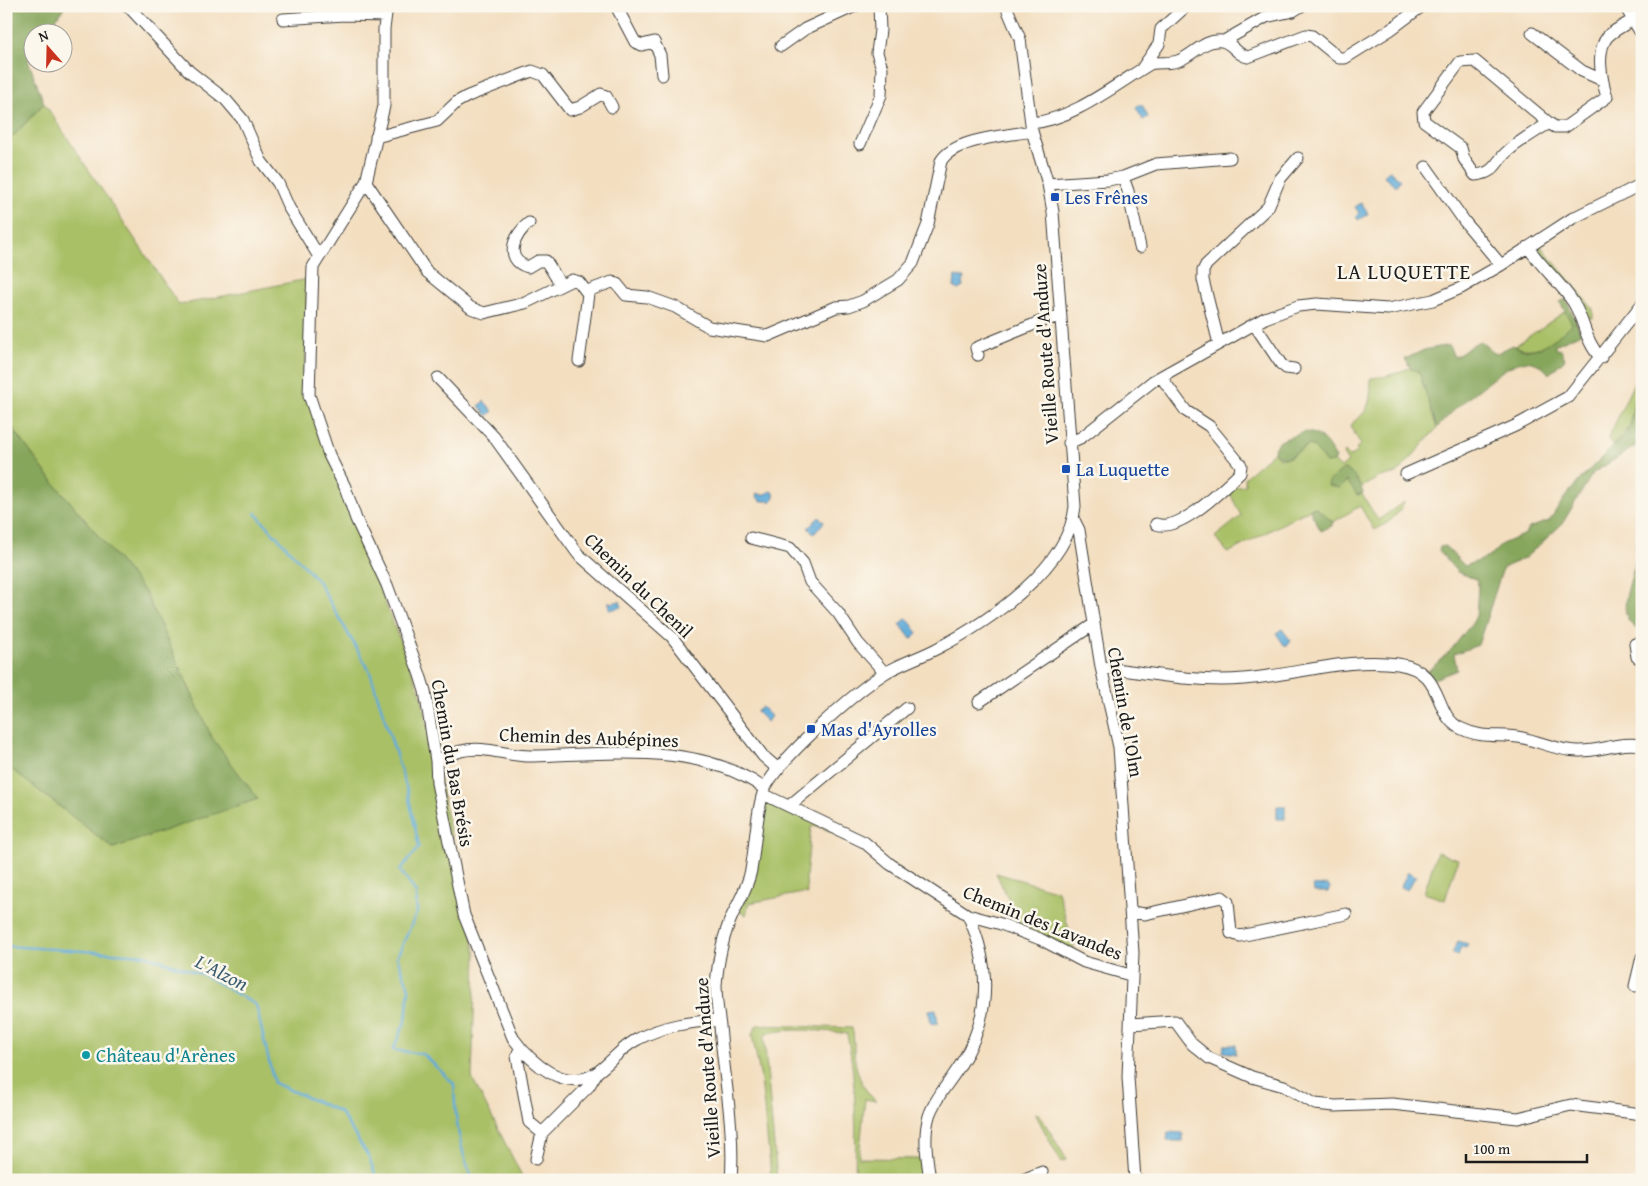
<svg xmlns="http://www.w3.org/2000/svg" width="1648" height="1186" font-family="'Gentium Book Plus',serif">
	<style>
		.green { fill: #a9c066; stroke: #626e41 }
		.forest { fill: #86a65b; stroke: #51613c }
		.water { fill: #60abd8; stroke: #3e647a }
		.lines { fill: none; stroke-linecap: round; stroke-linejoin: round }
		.stream { stroke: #60abd8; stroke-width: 2.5 }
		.minor-casing { stroke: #3c3935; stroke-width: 13 }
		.major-casing { stroke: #3c3935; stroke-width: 17 }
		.minor { stroke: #fff; stroke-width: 11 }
		.major { stroke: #fff; stroke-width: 15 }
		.transit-dot { fill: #1a4fb4; stroke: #fbf7ec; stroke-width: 2 }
		.culture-dot { fill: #0f9aa8; stroke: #fbf7ec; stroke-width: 2 }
		.labels { text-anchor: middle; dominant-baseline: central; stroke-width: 5; stroke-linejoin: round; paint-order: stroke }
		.transit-label { font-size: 19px; fill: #164399; stroke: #fbf7ec; text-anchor: start }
		.street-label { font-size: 19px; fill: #1c1c1c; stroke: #fbf7ec }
		.culture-label { font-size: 19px; fill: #0d838f; stroke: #fbf7ec; text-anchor: start }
		.water-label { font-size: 20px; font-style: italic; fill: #3b5c71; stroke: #fbf7ec }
		.quarter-label { font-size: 21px; letter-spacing: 1px; fill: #1c1c1c; stroke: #fbf7ec }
	</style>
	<rect width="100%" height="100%" fill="#fbf7ec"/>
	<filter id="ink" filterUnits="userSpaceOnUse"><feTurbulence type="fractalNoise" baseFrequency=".02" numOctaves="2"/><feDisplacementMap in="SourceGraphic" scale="10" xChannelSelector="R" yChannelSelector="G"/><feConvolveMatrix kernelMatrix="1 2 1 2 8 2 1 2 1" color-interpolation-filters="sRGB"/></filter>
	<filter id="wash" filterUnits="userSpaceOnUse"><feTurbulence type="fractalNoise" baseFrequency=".0096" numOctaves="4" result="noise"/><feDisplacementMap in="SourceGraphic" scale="20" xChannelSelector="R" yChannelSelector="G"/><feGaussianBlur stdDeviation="1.12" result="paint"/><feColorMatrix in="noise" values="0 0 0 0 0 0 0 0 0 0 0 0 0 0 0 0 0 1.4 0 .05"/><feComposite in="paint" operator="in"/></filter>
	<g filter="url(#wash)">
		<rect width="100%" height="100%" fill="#f3dec0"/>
		<!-- green -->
		<path class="green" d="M44 103 179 305 307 279 305 390 354 524 421 694 476 955 472 1078 524 1180H6V765L113 848 257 799 212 738 145 592 46 473 6 419V144Z
			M1540 245 1593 309V318H1587L1577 299 1537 247Z
			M1567 310 1573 324C1557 338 1537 357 1515 346Z
			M1638 357 1642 359V392L1632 412 1630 426 1613 445 1608 439 1641 367Z
			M1410 368 1419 371 1437 428 1398 473 1380 477 1362 487 1345 469 1329 481 1339 488 1345 482 1349 483 1360 495 1362 494 1378 520 1404 502C1399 515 1387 525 1374 530L1360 506 1332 523 1316 508H1312L1228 553 1215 537 1241 516 1229 491 1234 487 1245 485V477L1274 452 1279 458H1288L1309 445 1314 446 1326 463 1334 461 1341 468 1348 462 1343 454 1345 452 1349 457 1358 452 1356 448 1361 445 1351 427C1353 420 1357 420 1361 416 1372 405 1370 392 1371 378L1387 376Z
			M767 800 845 837 844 840 843 837 818 826 811 827 806 877 807 894 803 893 749 903 746 915 739 910Z
			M1437 852 1458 859 1445 900 1424 893Z
			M996 873 1058 891 1076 954 1021 927Z
			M757 1025 852 1028C854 1035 854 1044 854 1052 855 1070 862 1089 876 1101L865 1099 859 1158 924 1159 926 1180H855C856 1130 857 1083 847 1034 832 1031 775 1026 764 1036L777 1179 771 1175 761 1079 752 1035Z
			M1035 1113 1040 1115 1067 1160 1061 1162Z"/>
		<!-- forest -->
		<path class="forest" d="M6 6H65L47 32H32V53L28 60 44 103 6 144Z
			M1566 299 1581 333 1555 345 1558 350 1561 349 1565 359 1549 374C1526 344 1497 376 1477 391 1460 405 1452 411 1437 428L1419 372 1411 369 1405 359 1424 350 1449 345 1454 357C1465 353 1469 345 1480 341L1495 354 1513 345C1533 360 1558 337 1572 324L1560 302Z
			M1642 392V442L1593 473 1562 524 1525 558 1503 568 1478 645 1454 654 1457 670 1434 679 1426 673 1450 651 1473 622 1476 616 1478 587 1476 579 1457 572 1439 551 1440 547 1445 546 1465 566 1489 557 1502 544 1525 534 1529 528 1549 521 1565 497 1585 474 1625 434 1630 426 1634 402Z
			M6 419 46 473 145 592 212 738 258 799 113 848 6 765Z
			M1303 432C1321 432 1327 444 1336 458L1334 462 1326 463 1314 447 1309 445C1295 451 1286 465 1274 452 1274 438 1293 438 1303 432Z
			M1343 469C1351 469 1361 485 1363 493L1357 495 1347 481 1339 488 1328 486 1329 481Z
			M1312 508H1316L1332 521V526L1321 531 1310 511Z
			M1642 536V619L1641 631C1605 614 1643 569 1636 543Z"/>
		<!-- water -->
		<path class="water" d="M1138 105H1142L1148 117 1143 120 1136 108Z
			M1389 170 1400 179 1396 186 1384 176Z
			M1361 203 1368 214 1358 220 1356 216 1359 213 1355 207Z
			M955 276 964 278 963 286 959 290 954 288Z
			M484 401 493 411 487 416 479 406Z
			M771 491 775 494 772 501H760L756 495 757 493 763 495Z
			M819 517 824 522 814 534 808 528Z
			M609 601 611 603 620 601 622 607 609 610Z
			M907 618 918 633 911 639 900 624Z
			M1282 629 1291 641 1288 645H1284L1276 633Z
			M762 707 771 716 767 722 756 711Z
			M1277 806H1285V819H1277Z
			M1408 872 1416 876 1407 890 1400 887Z
			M1328 885 1330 888 1328 892H1314L1313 886Z
			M1458 941 1468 944 1466 948 1461 947 1458 956 1452 954Z
			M936 1009 938 1023 931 1024 929 1010Z
			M1224 1045H1236V1054L1223 1052Z
			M1168 1132 1183 1133V1141H1167Z"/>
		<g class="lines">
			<!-- stream -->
			<path class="stream" d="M255 513 318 581 370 672 408 793 419 847 400 870 416 893 417 912 397 957 409 988 406 1020 393 1050 423 1054 454 1084C455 1118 459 1149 473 1180
				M6 946 145 955 204 975 256 1005 274 1083 340 1112 369 1157 377 1180"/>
		</g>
	</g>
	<g filter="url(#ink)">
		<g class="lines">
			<defs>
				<path id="minor" d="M128 6 189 71 226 100 243 120 261 161 278 183 289 208 318 255
					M387 6 384 29V106L366 182 313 267 309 395 329 455 345 487 356 519 387 585 420 675 425 691 436 761 437 783 464 915 513 1038C531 1063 565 1093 596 1073 611 1063 621 1047 638 1039 665 1025 689 1022 719 1020
					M616 6 635 42 642 45 654 42 660 55 662 75
					M283 19 344 15 385 16
					M1532 33 1582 71 1602 80
					M1224 41 1266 17 1293 11 1301 6
					M781 46 805 29 855 6
					M1143 67 1159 44 1161 29 1183 9
					M1031 123C1072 120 1115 85 1150 64 1160 61 1170 65 1180 60 1194 54 1206 38 1222 41 1233 43 1236 55 1248 57L1306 35 1312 36 1339 58H1345L1390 30 1422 6
					M1549 123 1475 61 1460 62 1423 112 1424 121 1461 148 1464 159 1475 175C1497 173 1495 161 1509 150 1521 140 1535 132 1549 123L1555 127H1565L1607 97C1602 81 1595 51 1608 36 1616 29 1626 24 1635 19
					M376 137 437 121 457 102 468 96 532 71 543 75 570 110 580 107 601 94 606 96 612 107
					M860 144 881 95 882 68 877 53 880 30 879 6
					M1426 167 1465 222 1501 265
					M1123 177 1156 164 1230 158
					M366 182 427 272 471 308 484 313 525 303 572 280 579 282 588 294
					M1048 184 1108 180 1123 177 1128 191 1140 247
					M529 223C514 234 503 260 528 267L538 261H546L561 285
					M1528 247C1541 267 1560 282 1573 302 1585 321 1585 342 1601 358
					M1254 324 1281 364 1286 368 1294 369
					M1219 344 1203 280V271L1206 265 1268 207 1280 179 1298 158
					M978 355 976 348 1047 319 1059 317
					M579 361 588 294 590 290 612 282 617 284 626 295 647 297 675 307 709 327 768 336 836 307 849 306 863 301 898 280 913 263 928 224 941 161C955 138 1007 136 1032 131
					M438 378 494 437 578 554 672 637 763 756 778 769
					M1069 443 1082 437 1153 381 1265 318 1298 306 1317 304 1388 309 1433 300 1461 288 1501 265 1573 218 1642 184
					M1406 474 1515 426 1568 397 1642 304
					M1074 520 1079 530 1101 667 1119 747 1133 953 1128 1077 1135 1180
					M1156 524C1180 533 1224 488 1240 473L1241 465 1209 426 1186 411 1161 377
					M751 538 790 548 803 563 810 582 838 613 858 643 885 673
					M1635 644 1637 657 1642 660
					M1101 667C1148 673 1196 683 1244 679 1296 675 1345 657 1398 664 1446 671 1432 714 1460 728 1484 740 1500 733 1523 738 1541 742 1559 751 1578 751 1600 752 1619 741 1642 745
					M979 702 1094 624
					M436 761C445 758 453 753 461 751 485 745 509 757 533 756 609 754 699 741 765 789
					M763 794 864 842 890 864 968 915 1001 924 1040 939 1084 962 1130 975
					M789 806 907 708
					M1131 912 1145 914 1222 897 1228 902 1231 933 1240 936 1346 914
					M1635 986 1642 957
					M1131 1024 1175 1021 1192 1044 1209 1058 1252 1077 1284 1086 1315 1104 1335 1106 1392 1104 1518 1118 1571 1105 1642 1114
					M520 1048 517 1056 529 1122 542 1133
					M536 1159 542 1133 589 1086 596 1074
					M731 1180C735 1129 724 1077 720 1026 718 1013 716 998 716 985 718 961 722 938 732 916 739 901 748 887 751 870 755 849 757 805 765 788 781 757 855 692 885 673 902 663 921 657 938 648 988 622 1070 567 1075 506L1053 212 1048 184 1032 131 1020 39 1006 6
					M930 1180C927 1158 923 1137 929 1116 935 1098 949 1083 959 1067 991 1019 992 968 968 915
					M1022 1180 1042 1172"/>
				<path id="major" d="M1627 6 1642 31"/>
			</defs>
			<!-- minor casing -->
			<use href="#minor" class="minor-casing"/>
			<!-- major casing -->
			<use href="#major" class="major-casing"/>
			<!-- minor -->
			<use href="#minor" class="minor"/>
			<!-- major -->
			<use href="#major" class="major"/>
		</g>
	</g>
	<!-- markers -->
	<g class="transit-dot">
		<rect x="1050" y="192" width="10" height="10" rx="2.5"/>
		<rect x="1061" y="464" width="10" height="10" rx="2.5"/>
		<rect x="806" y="724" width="10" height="10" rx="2.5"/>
	</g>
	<circle class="culture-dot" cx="86" cy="1055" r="5"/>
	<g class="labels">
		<!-- transit labels -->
		<g class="transit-label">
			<text x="1065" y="197">Les Frênes</text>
			<text x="1076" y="469">La Luquette</text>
			<text x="821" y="729">Mas d'Ayrolles</text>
		</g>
		<!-- street labels -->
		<g class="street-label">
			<text transform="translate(1045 354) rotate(-94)">Vieille Route d'Anduze</text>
			<text transform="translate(639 585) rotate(44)">Chemin du Chenil</text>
			<text transform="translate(1126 712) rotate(80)">Chemin de l'Olm</text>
			<text transform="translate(589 737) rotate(2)">Chemin des Aubépines</text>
			<text transform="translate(453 763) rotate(80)">Chemin du Bas Brésis</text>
			<text transform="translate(1043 922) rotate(22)">Chemin des Lavandes</text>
			<text transform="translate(707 1068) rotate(-94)">Vieille Route d'Anduze</text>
		</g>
		<!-- culture labels -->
		<g class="culture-label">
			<text x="96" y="1055">Château d'Arènes</text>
		</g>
		<!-- water labels -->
		<g class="water-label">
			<text transform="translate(222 972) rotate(27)">L'Alzon</text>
		</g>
		<!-- quarter labels -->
		<g class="quarter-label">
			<text x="1404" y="271">LA LUQUETTE</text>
		</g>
	</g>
	<!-- margin -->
	<rect width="1648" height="1186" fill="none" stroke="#fbf7ec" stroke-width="25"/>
	<!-- north arrow -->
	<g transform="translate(48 48) rotate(340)"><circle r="24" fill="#fbf7ec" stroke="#a29f99"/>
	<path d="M0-4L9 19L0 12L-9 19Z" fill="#c8321e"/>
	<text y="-8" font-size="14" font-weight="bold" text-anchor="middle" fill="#1c1c1c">N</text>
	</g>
	<!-- scale -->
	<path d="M1466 1154v8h121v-8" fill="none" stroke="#1c1c1c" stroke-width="2.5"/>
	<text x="1473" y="1154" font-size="15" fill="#1c1c1c" stroke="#fbf7ec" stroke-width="4" paint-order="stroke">100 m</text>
</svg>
